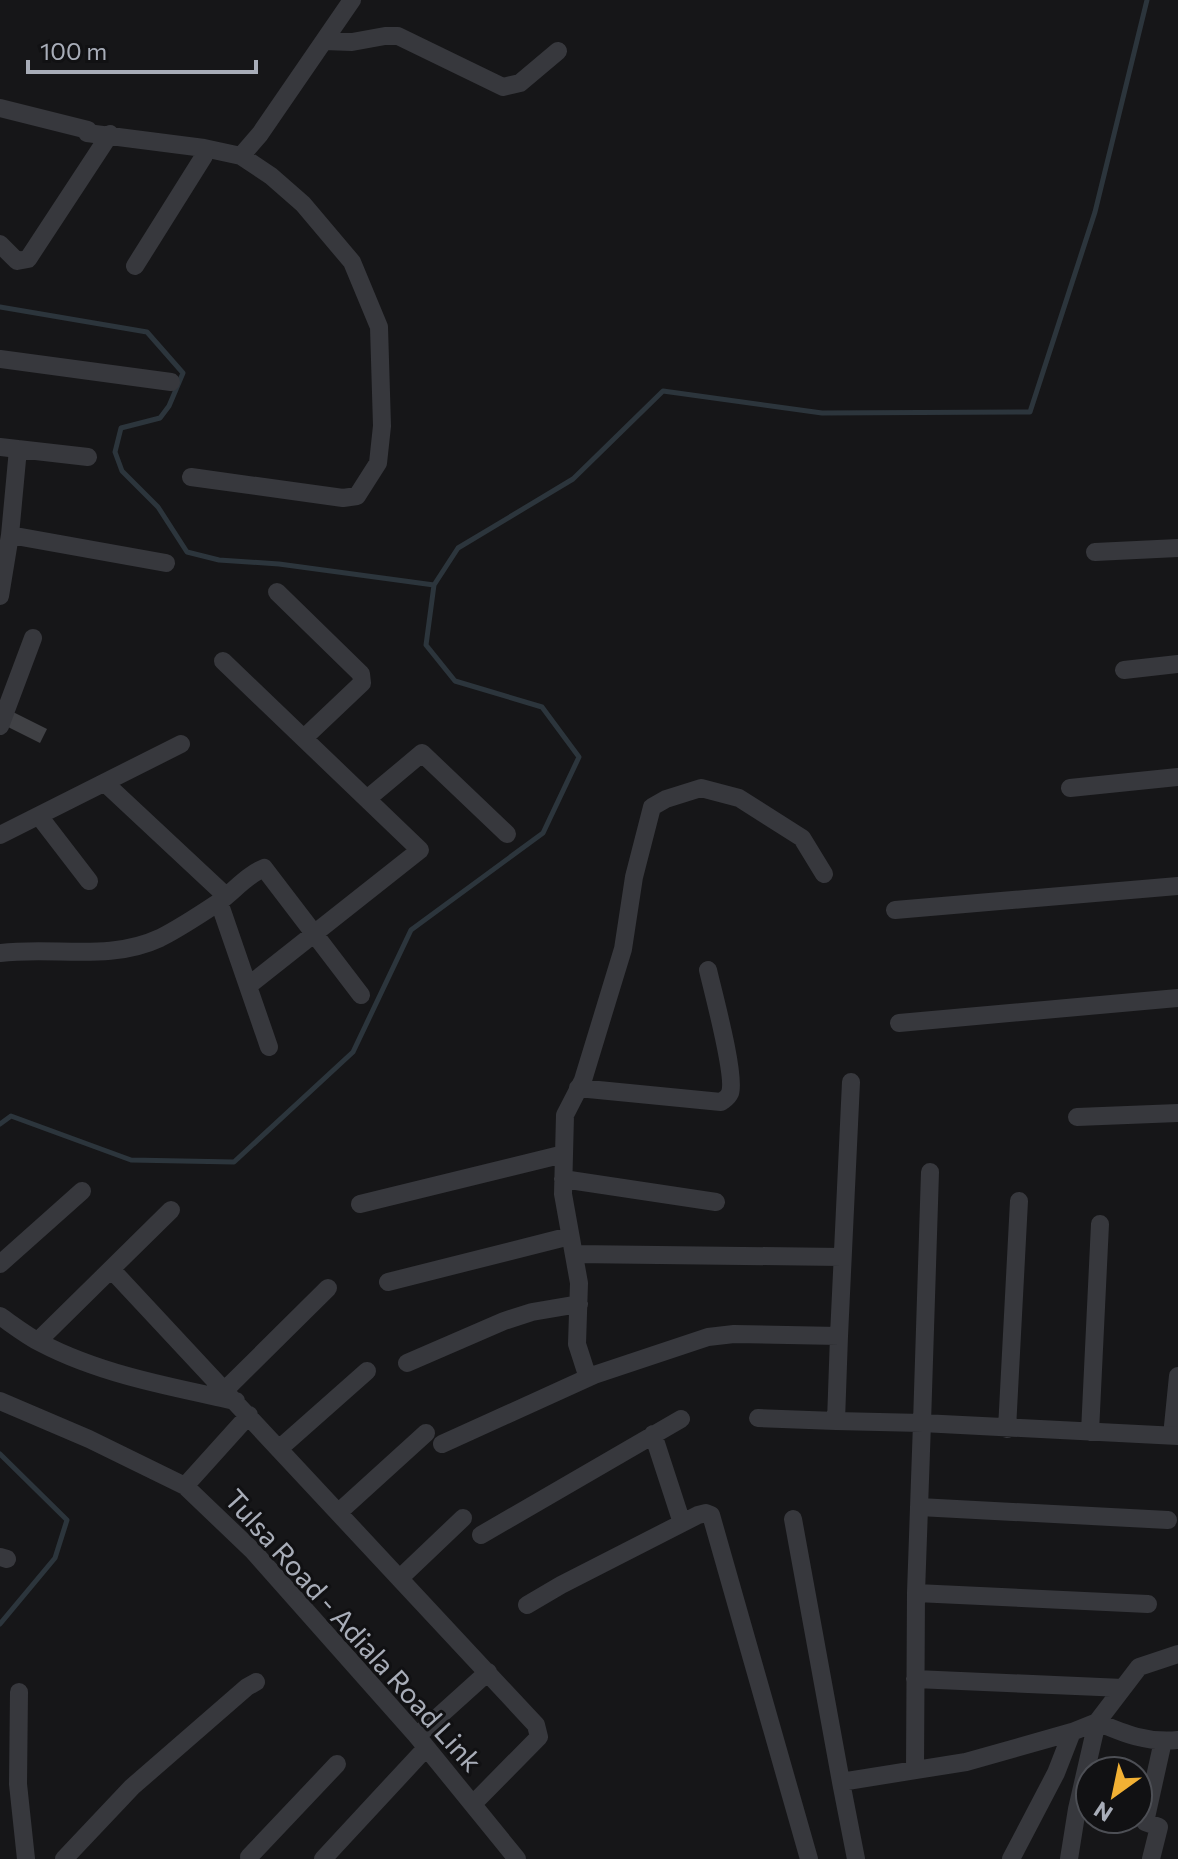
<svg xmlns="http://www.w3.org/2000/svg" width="1178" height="1859" font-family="Commissioner,sans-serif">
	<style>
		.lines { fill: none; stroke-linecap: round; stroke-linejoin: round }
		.stream { stroke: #2c353c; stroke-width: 5 }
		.building { fill: #404145 }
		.street { stroke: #37383d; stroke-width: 18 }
		.labels { text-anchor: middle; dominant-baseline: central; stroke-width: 6; stroke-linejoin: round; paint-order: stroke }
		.street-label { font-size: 28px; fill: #a8adb8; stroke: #111113 }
	</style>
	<rect width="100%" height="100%" fill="#161618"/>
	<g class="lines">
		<!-- stream -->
		<path class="stream" d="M0 307 147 332 183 373 169 406 160 418 121 428 115 452 122 471 158 507 187 552 219 560 279 564 434 585
			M0 1124 11 1116 131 1160 234 1162 353 1052 411 930 543 833 579 757 542 707 455 681 426 645 434 585 458 548 573 479 663 391 822 413 1030 412 1095 212 1147 0
			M0 1454 67 1520 55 1558 0 1624"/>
	</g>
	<!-- building -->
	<path class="building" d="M11 711 47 729 40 743 4 725Z"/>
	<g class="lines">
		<!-- street -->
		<path class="street" d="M324 41 352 42 385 36H398L503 87 520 83 558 51
			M0 108 88 130 87 133 204 148 241 156 271 176 303 204 352 262 379 327 382 426 378 463 357 496 343 498 191 477
			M241 156 260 134 352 0
			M0 244 17 261 28 259 110 134
			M135 266 204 156V148
			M0 359 171 382
			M0 447 88 457
			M10 535 166 563
			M1095 552 1178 548
			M277 592 361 674 362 683 304 738
			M0 596 10 535 18 449
			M223 661 420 850 248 986
			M1124 670 1178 664
			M0 726 33 638
			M105 783 226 896
			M1070 788 1178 777
			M367 799 422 753 507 834
			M39 816 89 881
			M0 835 181 744
			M219 902 269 1047
			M895 910 1178 886
			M0 953C54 946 109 962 160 938 180 928 201 914 219 902 234 891 247 875 264 868L361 995
			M899 1023 1178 998
			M578 1088 721 1102C725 1099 728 1098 730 1093 736 1076 713 992 708 970
			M1077 1117 1178 1113
			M930 1172 922 1423 1178 1436
			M563 1179 716 1202
			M360 1204 564 1154
			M574 1254 842 1257
			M0 1264 82 1191
			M111 1269 536 1725 539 1737 473 1804
			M388 1282 570 1236
			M0 1316C13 1325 27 1336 41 1343 100 1374 171 1387 236 1401
			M839 1336 851 1082
			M38 1341 171 1210
			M407 1363 504 1321 532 1312 579 1304
			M588 1378 577 1344 579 1283 563 1194 565 1115 583 1080 623 949 634 877 652 807 666 799 701 788 739 798 802 838 824 874
			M225 1390 328 1288
			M0 1401 89 1439 185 1486 253 1551 417 1736 517 1859
			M758 1418 836 1421
			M1007 1429 1019 1201
			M1090 1432 1100 1224
			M653 1434 682 1523
			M1172 1436 1178 1376
			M442 1444 594 1375 708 1337 734 1334 839 1336 836 1421 922 1423 916 1593 915 1768
			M280 1448 367 1371
			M185 1486 249 1415
			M919 1507 1168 1520
			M339 1512 426 1433
			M793 1519 841 1782
			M481 1535 681 1419
			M0 1557 7 1559
			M400 1578 463 1518
			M916 1593 1148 1604
			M527 1605 561 1585 698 1515 706 1513 711 1515 809 1859
			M915 1679 1123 1688
			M19 1692 18 1784 26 1859
			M417 1736 488 1672
			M64 1859 132 1787 247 1687 256 1682
			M251 1859 249 1857 337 1764
			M323 1859 426 1748
			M856 1859 841 1782 966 1762 1072 1732 1097 1722 1139 1667 1178 1654
			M1011 1859 1056 1773 1072 1732
			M1069 1859 1077 1809 1097 1722C1125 1734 1147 1743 1178 1740
			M1151 1859 1159 1827 1145 1822 1163 1741"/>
	</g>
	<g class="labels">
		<!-- street labels -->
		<g class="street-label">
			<text transform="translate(354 1630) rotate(48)">Tulsa Road - Adiala Road Link</text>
		</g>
	</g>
	<!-- north arrow -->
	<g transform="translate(1114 1795) rotate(213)"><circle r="38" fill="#111113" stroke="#4d4f55" stroke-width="2"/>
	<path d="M0-6L14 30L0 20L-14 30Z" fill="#f2b134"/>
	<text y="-12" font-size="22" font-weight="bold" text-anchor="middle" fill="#a8adb8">N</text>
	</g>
	<!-- scale -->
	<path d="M28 60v12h228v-12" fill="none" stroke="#a8adb8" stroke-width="4"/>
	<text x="40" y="60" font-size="24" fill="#a8adb8" stroke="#111113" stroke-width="6" paint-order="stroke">100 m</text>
</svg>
